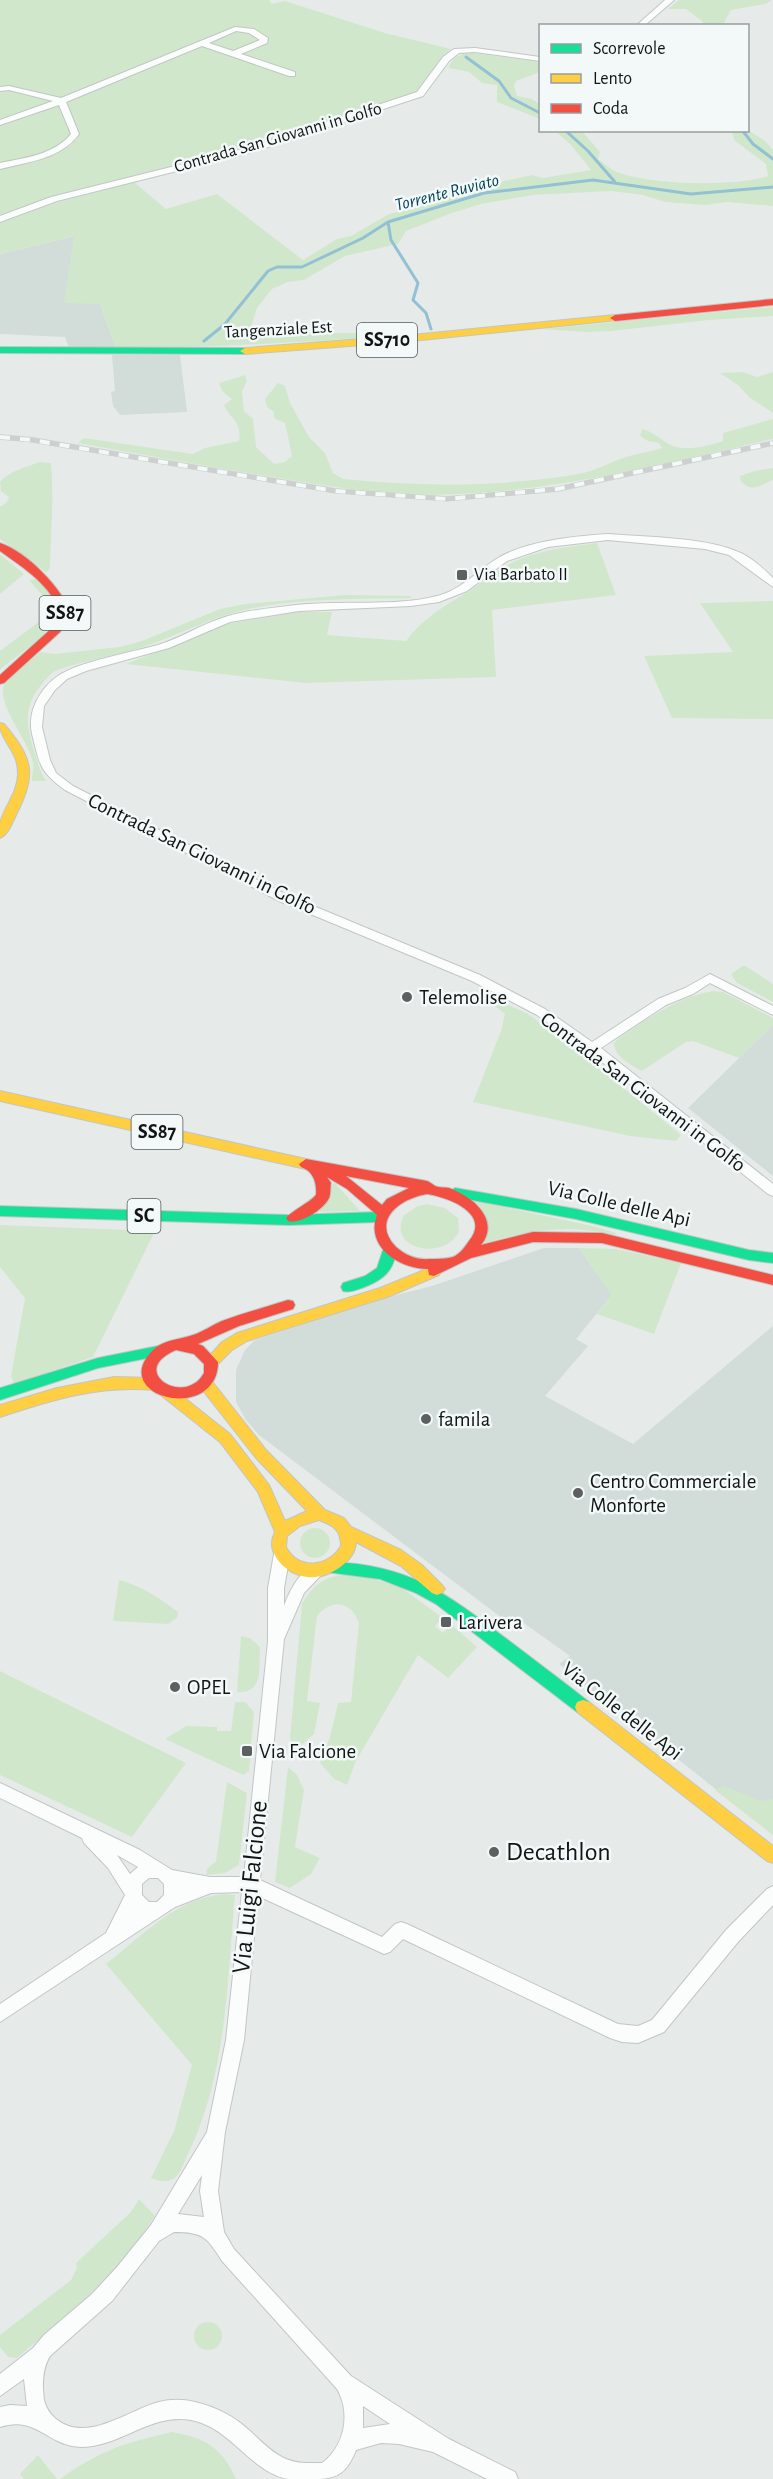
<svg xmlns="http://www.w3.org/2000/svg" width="773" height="2479" font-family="'Alegreya Sans',sans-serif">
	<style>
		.built { fill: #d2dcd9 }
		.green { fill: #d1e7cc }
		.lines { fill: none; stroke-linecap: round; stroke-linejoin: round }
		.stream { stroke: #92c1d4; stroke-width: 3 }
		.street-casing { stroke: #c2c6c5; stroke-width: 2 }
		.fast-casing { stroke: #c2c6c5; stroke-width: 2 }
		.slow-casing { stroke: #c2c6c5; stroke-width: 2 }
		.jam-casing { stroke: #c2c6c5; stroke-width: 2 }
		.street { fill: #fbfcfc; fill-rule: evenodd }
		.fast { fill: #16e098; fill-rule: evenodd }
		.slow { fill: #ffcf43; fill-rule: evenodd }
		.jam { fill: #f24e42; fill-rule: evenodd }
		.rail-casing { stroke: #cecfcf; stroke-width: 5 }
		.rail { stroke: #f2f9f8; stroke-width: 4; stroke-dasharray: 10; stroke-linecap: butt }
		.poi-dot { fill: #5d6060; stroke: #f2f9f8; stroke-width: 2 }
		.labels { text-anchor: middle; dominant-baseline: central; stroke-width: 5; stroke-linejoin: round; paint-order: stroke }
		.far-street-label { font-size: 18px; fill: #131515; stroke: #f2f9f8 }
		.far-water-label { font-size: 18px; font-style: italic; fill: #023e51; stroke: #f2f9f8 }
		.far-poi-label { font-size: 18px; fill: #131515; stroke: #f2f9f8; text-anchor: start }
		.shield { fill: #f2f9f8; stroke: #565959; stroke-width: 1.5 }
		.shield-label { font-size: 20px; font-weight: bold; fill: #131515 }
		.street-label { font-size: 21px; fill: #131515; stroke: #f2f9f8 }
		.poi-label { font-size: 21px; fill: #131515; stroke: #f2f9f8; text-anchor: start }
		.near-poi-label { font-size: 26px; fill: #131515; stroke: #f2f9f8; text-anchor: start }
		.near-street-label { font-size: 26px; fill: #131515; stroke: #f2f9f8 }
	</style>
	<rect width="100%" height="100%" fill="#e6ebea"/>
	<!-- built -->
	<path class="built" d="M75 236 116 348 69 347 65 337 0 334V254Z
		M112 355H180L187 412 120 415 113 406 111 392 115 391Z
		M0 434 33 437 336 488 447 496 555 487 773 441V446L558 492 447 501 334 493 30 442 0 440Z
		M773 1025V1176L688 1108Z
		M544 1248H579L612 1295 576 1339 588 1346 545 1396 633 1444 773 1326V1835L559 1664 570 1656 521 1621H506L259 1435 246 1420 236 1402V1370L245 1350 255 1340 381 1299 432 1286Z"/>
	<!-- green -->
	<path class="green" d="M0 0H269L272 4 285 1 385 33 451 49C436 61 431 84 413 93 386 108 353 115 323 124 217 159 105 177 0 216Z
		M679 0H772L765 4 731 10 723 25 700 26 703 22 686 9H668Z
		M466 52 540 62V72L516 81 514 86 517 96 532 99 540 104V119L497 102V85L482 83 469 72 449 68C450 59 458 56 466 52Z
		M748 130 765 141 773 150V206L727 202 705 205 665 202 643 195 611 191 533 195 481 204 452 213 406 231 398 244 345 256 304 280 288 282 272 289 257 308 251 327 266 333H361L378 337C291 343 204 348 116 348L100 304 64 303 74 236 0 254V223L55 203 134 182 166 209 217 194 303 260 337 239 351 236 389 214 423 206 429 200 445 191 490 188 504 181 532 175 543 178 591 170 570 144 555 131H582L600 152 598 159C604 163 611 170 617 172 649 185 736 187 768 176L766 164 734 140 732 131Z
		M773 307V316L709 320 611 331 586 332 542 329Z
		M743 372 757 377 773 372V413L749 397 739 386 720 373Z
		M245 375 247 381 242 391 244 411 253 419 256 447 274 464 285 462 292 456 285 423 274 418V412L267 407 265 399 278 383 285 386 290 403 309 437 325 453 333 473 343 479C422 487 500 487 579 474 595 471 611 462 626 457 638 453 650 452 662 448L659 443 648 441 640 436 642 429C653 432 658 437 667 443 682 453 707 446 723 441V433L773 419V439C670 463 567 489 460 494 394 498 326 486 261 475 200 465 139 454 78 443L84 438 193 454 205 448 239 441C242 420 230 420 224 405L232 399 222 391 219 383Z
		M39 462 51 463C54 498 51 530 50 566L49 570 46 572 0 539V507L7 502 9 497 1 491 0 482C10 470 26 468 39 462Z
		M773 468V480C760 485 753 493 741 482L740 476 754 471Z
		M597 543 616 595 492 610 496 677 305 683 126 664 227 624 298 612H332L327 635 406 641C421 620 444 606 466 593 478 586 488 576 500 569 529 551 564 547 597 543Z
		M0 554 24 574 0 594Z
		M36 579 58 603C56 634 22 650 0 670V651L48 615 52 606 29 580Z
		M344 595 411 596V598C357 599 285 598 233 613 198 623 166 641 130 651 118 654 58 667 52 673 27 698 23 714 33 747 37 759 39 770 46 781H32C32 775 34 768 33 763 28 739 0 710 3 687 11 673 29 662 41 652L53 654 120 647 142 641 220 609 245 604Z
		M773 601V719L672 718 644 656 733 652 700 603Z
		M744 965 773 984V1002L737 983 731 974Z
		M713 991 723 992 773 1018V1025L739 1058 693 1041 686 1042 642 1071C630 1064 615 1058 614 1043L620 1037C649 1018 677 997 713 991Z
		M481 992 528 1014 566 1041 681 1135 676 1141 630 1136 473 1102 501 1031 505 1014 480 994Z
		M334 1182 360 1211 319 1212Z
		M476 1201 597 1227 616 1233 615 1235C566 1224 532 1230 484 1243Z
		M427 1204 445 1208 458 1218 459 1232C443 1262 386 1249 404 1215L418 1206Z
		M0 1225 155 1231 93 1357 14 1384 11 1376 25 1298 0 1267Z
		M579 1248 616 1249 681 1263 654 1334 597 1314 612 1295Z
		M300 1543a15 15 0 1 1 30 0a15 15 0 1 1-30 0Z
		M355 1573 402 1588 443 1618 435 1626 443 1633 452 1625 477 1647 448 1678 418 1655 356 1761 347 1785 334 1779 320 1763 330 1737 338 1703 351 1702 359 1623C351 1601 332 1598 317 1616L307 1701 320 1703 314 1734 298 1748 292 1744 290 1738 302 1604C314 1581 330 1575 355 1573Z
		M119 1580C142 1586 158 1597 178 1612L177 1618 168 1624 113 1621Z
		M241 1636 250 1638 260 1647C259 1666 264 1695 237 1692Z
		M0 1671 186 1763 132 1837 0 1775Z
		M235 1702H245L254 1712 249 1771 243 1775 165 1739 186 1726 217 1727V1731H231Z
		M288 1767 297 1775 304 1790 295 1847 320 1858 311 1874 290 1888 275 1882Z
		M227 1782 247 1793 239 1865 225 1873 206 1875 207 1869 216 1861Z
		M724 1786 761 1801 773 1799V1835L715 1790Z
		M224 1894 235 1895C227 1983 227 2075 187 2156 184 2163 180 2175 173 2179 166 2183 158 2181 151 2178L174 2131 192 2065 106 1964C142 1936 176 1898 224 1894Z
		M139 2199 155 2216 124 2261 79 2305 17 2358 8 2357 0 2347V2335L71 2280 77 2268 76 2263 131 2212Z
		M194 2336a14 14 0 1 1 28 0a14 14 0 1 1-28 0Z
		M172 2432C205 2438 222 2447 236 2479H60C101 2450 124 2443 172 2432Z
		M38 2455 57 2479H24L20 2474Z"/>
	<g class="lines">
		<!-- stream -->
		<path class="stream" d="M466 57 499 81 511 98 540 113
			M565 130 588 151 615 182
			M742 130 753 144 773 159
			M388 222 391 240 418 283 413 300 426 313 431 329
			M204 341 225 324 268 271 277 267H302L363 238 388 222 484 193 593 180 691 194 773 187"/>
		<defs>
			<path id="street" d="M665 0H674L644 26H636Z
				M235 27 254 29 268 38 267 43 241 54 295 72V76H289L202 46 66 102 79 134C61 159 28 162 0 169V163C24 158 54 155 71 134L59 105 0 125V120L53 101 9 90 0 91V87L9 86 61 98ZM236 31 249 33 260 40 233 51 209 43Z
				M475 48 540 57V61L475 52 459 53 449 61 423 96 253 152 57 201 0 222V216L51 197 247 148 417 92 443 57 454 49Z
				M608 534C645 537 702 537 736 551 750 556 763 568 773 578V587L729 555 705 549 608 540 548 547 507 561 467 591 439 602 411 606 299 611 230 622 169 648 86 671 67 679 55 690 44 706 42 727 50 760 56 773 73 786 287 895 480 975 545 1009 592 1042 658 999 685 988 710 974 773 1006V1015L710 983 693 994 666 1005 601 1048 773 1184V1196L768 1194 588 1051 537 1015 472 981 279 901 65 790C39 771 40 765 32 734 27 712 40 688 58 676 77 662 133 652 158 645 181 638 202 624 225 617 247 610 273 608 296 605 340 600 396 607 437 596 461 590 477 571 498 558 526 541 575 536 608 534Z
				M282 1548 287 1550 290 1554 284 1588V1606C289 1592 304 1560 322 1567L325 1571 304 1593 284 1639 260 1880 382 1937 395 1924 401 1922 407 1924 618 2024 638 2026 652 2020 726 1930 767 1889 773 1886V1905L738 1942 664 2032 638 2043 622 2042 610 2038 403 1939 390 1952 384 1954 258 1896 244 2040 225 2132 218 2191 224 2232 234 2249 351 2376 449 2439 515 2472 518 2479H487L433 2452 399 2444 381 2443 356 2450C347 2472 339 2479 315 2479 306 2479 296 2479 288 2479 250 2472 232 2428 191 2420 150 2413 121 2447 81 2447 47 2446 37 2415 0 2427V2407L10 2405 27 2406 24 2379 0 2396V2374L33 2348 44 2335 92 2294 117 2267 151 2225 207 2132 226 2040 242 1892 211 1893 175 1907 0 2022V2004L106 1933 125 1895 108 1868 84 1843 82 1838 0 1798V1783L140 1850 172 1870 210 1877H244L268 1641V1588L274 1554 277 1550ZM117 1855 138 1867 130 1874ZM149 1878H158L164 1884V1895L157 1902H149L142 1895V1884ZM202 2175 200 2191 204 2217 178 2214ZM174 2232C203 2232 207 2237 222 2261L337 2389C351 2413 345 2446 322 2463 310 2463 298 2464 286 2459 272 2453 261 2441 250 2431 234 2416 216 2407 195 2402 183 2399 170 2399 159 2402 128 2410 87 2444 56 2419 50 2414 46 2408 44 2400 42 2385 42 2369 50 2356L112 2301 159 2241ZM363 2406 390 2424 363 2428Z"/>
			<path id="fast" d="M0 347 245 348 250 351 245 354 0 353Z
				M455 1188 576 1209 749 1250 773 1253V1263L749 1260 576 1219 450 1196 448 1193Z
				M0 1206 289 1215 379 1212 386 1217 379 1222 289 1225 0 1216Z
				M389 1246 396 1251C394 1272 381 1281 362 1288 355 1290 350 1293 343 1291L341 1287 343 1283 365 1276 377 1268 384 1247Z
				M163 1345 168 1346 170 1350 168 1354 98 1368 0 1400V1388L98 1358Z
				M331 1562C407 1564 446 1593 504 1637 533 1659 561 1680 589 1702L591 1707 589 1712 583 1714 577 1712 436 1604 416 1593 380 1579 326 1572 323 1568 326 1564Z"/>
			<path id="slow" d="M615 315 620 318 618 320 402 342 245 354 240 351 245 348 402 336Z
				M0 723 4 724C33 759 37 773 16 815 12 823 8 835 0 838 0 833 0 828 0 823 4 807 17 794 18 775 19 750 0 742 0 723Z
				M0 1091 306 1159 313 1164 306 1169 0 1101Z
				M434 1266 439 1267 441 1271 439 1275 390 1296 247 1341 232 1350 216 1366H206L204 1362 222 1342 237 1333 380 1288Z
				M114 1377 154 1378 159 1380 161 1384 159 1388 154 1390C99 1385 51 1400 0 1417V1405L57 1388Z
				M206 1378 211 1380 266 1450 325 1510 344 1518 351 1527 401 1550 422 1565 442 1585 445 1589 442 1593 437 1595 432 1593 401 1566 356 1542C355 1563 327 1579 308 1577 286 1575 264 1553 275 1532L258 1492 220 1442 162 1396 160 1392 162 1388H172L230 1434 269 1485 285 1521 307 1511 256 1458 201 1388 199 1384 201 1380ZM319 1520C333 1525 341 1530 341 1546 329 1567 298 1571 286 1547L287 1536 300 1526Z
				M583 1700 589 1702 773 1846V1863L767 1861 577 1712 575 1707 577 1702Z"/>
			<path id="jam" d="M773 299V305L615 321 610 318 615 315Z
				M0 543C27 552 62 588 71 614L60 632 4 683 0 684V675L52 628 61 614C50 584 25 569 0 551Z
				M306 1159 427 1181C430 1182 432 1184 435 1186 439 1188 445 1187 449 1188 472 1196 501 1220 481 1245L533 1232 602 1233 773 1275V1285L602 1243 533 1242 471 1258 434 1276 429 1275 428 1269C400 1269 365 1247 377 1215L347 1189 327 1177 331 1183C330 1187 331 1194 329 1198 324 1209 300 1225 288 1221L286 1218C294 1209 308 1204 316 1195 317 1184 314 1171 301 1167L299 1164ZM346 1176 409 1188 387 1199 382 1205ZM427 1194C447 1197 492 1213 469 1241 465 1247 460 1254 453 1257 446 1259 437 1259 430 1259 417 1260 406 1256 396 1247 370 1220 401 1198 427 1194Z
				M288 1300 293 1301 295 1305 293 1309 239 1326 198 1344 203 1346 218 1362C218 1415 135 1404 142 1368 144 1359 151 1351 158 1346 169 1339 182 1339 193 1335 203 1332 212 1325 222 1321 244 1313 266 1307 288 1300ZM176 1350 194 1354 204 1364V1373C185 1408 126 1371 176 1350Z"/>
		</defs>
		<!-- street casing -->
		<use href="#street" class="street-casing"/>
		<!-- fast casing -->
		<use href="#fast" class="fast-casing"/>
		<!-- slow casing -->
		<use href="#slow" class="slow-casing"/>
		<!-- jam casing -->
		<use href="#jam" class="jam-casing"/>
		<!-- street -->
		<use href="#street" class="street"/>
		<!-- fast -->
		<use href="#fast" class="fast"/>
		<!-- slow -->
		<use href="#slow" class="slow"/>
		<!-- jam -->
		<use href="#jam" class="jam"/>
		<defs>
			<path id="rail" d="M0 437 32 440 335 491 447 499 557 489 773 443"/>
		</defs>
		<!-- rail casing -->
		<use href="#rail" class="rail-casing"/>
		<!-- rail -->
		<use href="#rail" class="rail"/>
	</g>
	<!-- markers -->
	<g class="poi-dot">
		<rect x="456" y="569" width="12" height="12" rx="3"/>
		<circle cx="407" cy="997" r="6"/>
		<circle cx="426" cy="1419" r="6"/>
		<circle cx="578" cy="1493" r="6"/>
		<rect x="440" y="1616" width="12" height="12" rx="3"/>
		<circle cx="175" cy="1687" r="6"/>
		<rect x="241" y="1745" width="12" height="12" rx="3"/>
		<circle cx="494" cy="1852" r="6"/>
	</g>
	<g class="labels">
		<!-- far-street labels -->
		<g class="far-street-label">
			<text transform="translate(278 138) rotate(-16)">Contrada San Giovanni in Golfo</text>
			<text transform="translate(278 330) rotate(-3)">Tangenziale Est</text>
		</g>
		<!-- far-water labels -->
		<g class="far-water-label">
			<text transform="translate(447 193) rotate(-14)">Torrente Ruviato</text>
		</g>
		<!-- far-poi labels -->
		<g class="far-poi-label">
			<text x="474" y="575">Via Barbato II</text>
		</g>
		<!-- shield labels -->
		<g class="shield">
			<rect x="357" y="323" width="60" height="34" rx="4.5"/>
			<rect x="39.5" y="596" width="51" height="34" rx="4.5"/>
			<rect x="131.5" y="1115" width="51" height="34" rx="4.5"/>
			<rect x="127.5" y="1199" width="33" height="34" rx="4.5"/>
		</g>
		<g class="shield-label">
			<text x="387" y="340">SS710</text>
			<text x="65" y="613">SS87</text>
			<text x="157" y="1132">SS87</text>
			<text x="144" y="1216">SC</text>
		</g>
		<!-- street labels -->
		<g class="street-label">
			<text transform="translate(202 854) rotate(26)">Contrada San Giovanni in Golfo</text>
			<text transform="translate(643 1092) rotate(37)">Contrada San Giovanni in Golfo</text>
			<text transform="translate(619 1204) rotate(13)">Via Colle delle Api</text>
			<text transform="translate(622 1711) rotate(38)">Via Colle delle Api</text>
		</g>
		<!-- poi labels -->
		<g class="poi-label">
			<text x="419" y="997">Telemolise</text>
			<text x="438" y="1419">famila</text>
			<text x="590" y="1481">Centro Commerciale<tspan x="590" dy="24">Monforte</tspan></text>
			<text x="458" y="1622">Larivera</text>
			<text x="187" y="1687">OPEL</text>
			<text x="259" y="1751">Via Falcione</text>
		</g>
		<!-- near-poi labels -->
		<g class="near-poi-label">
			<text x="506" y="1852">Decathlon</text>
		</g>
		<!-- near-street labels -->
		<g class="near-street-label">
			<text transform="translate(250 1887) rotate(-84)">Via Luigi Falcione</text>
		</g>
	</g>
	<!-- legend -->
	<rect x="539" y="24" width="210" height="108" fill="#f2f9f8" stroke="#999e9d" stroke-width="1.5"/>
	<rect x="551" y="44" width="30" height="9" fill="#16e098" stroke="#999e9d" stroke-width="1.5"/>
	<text x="593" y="54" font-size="18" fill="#131515">Scorrevole</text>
	<rect x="551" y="74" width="30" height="9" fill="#ffcf43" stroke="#999e9d" stroke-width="1.5"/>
	<text x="593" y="84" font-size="18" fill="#131515">Lento</text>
	<rect x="551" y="104" width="30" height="9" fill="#f24e42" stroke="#999e9d" stroke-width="1.5"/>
	<text x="593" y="114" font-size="18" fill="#131515">Coda</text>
</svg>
